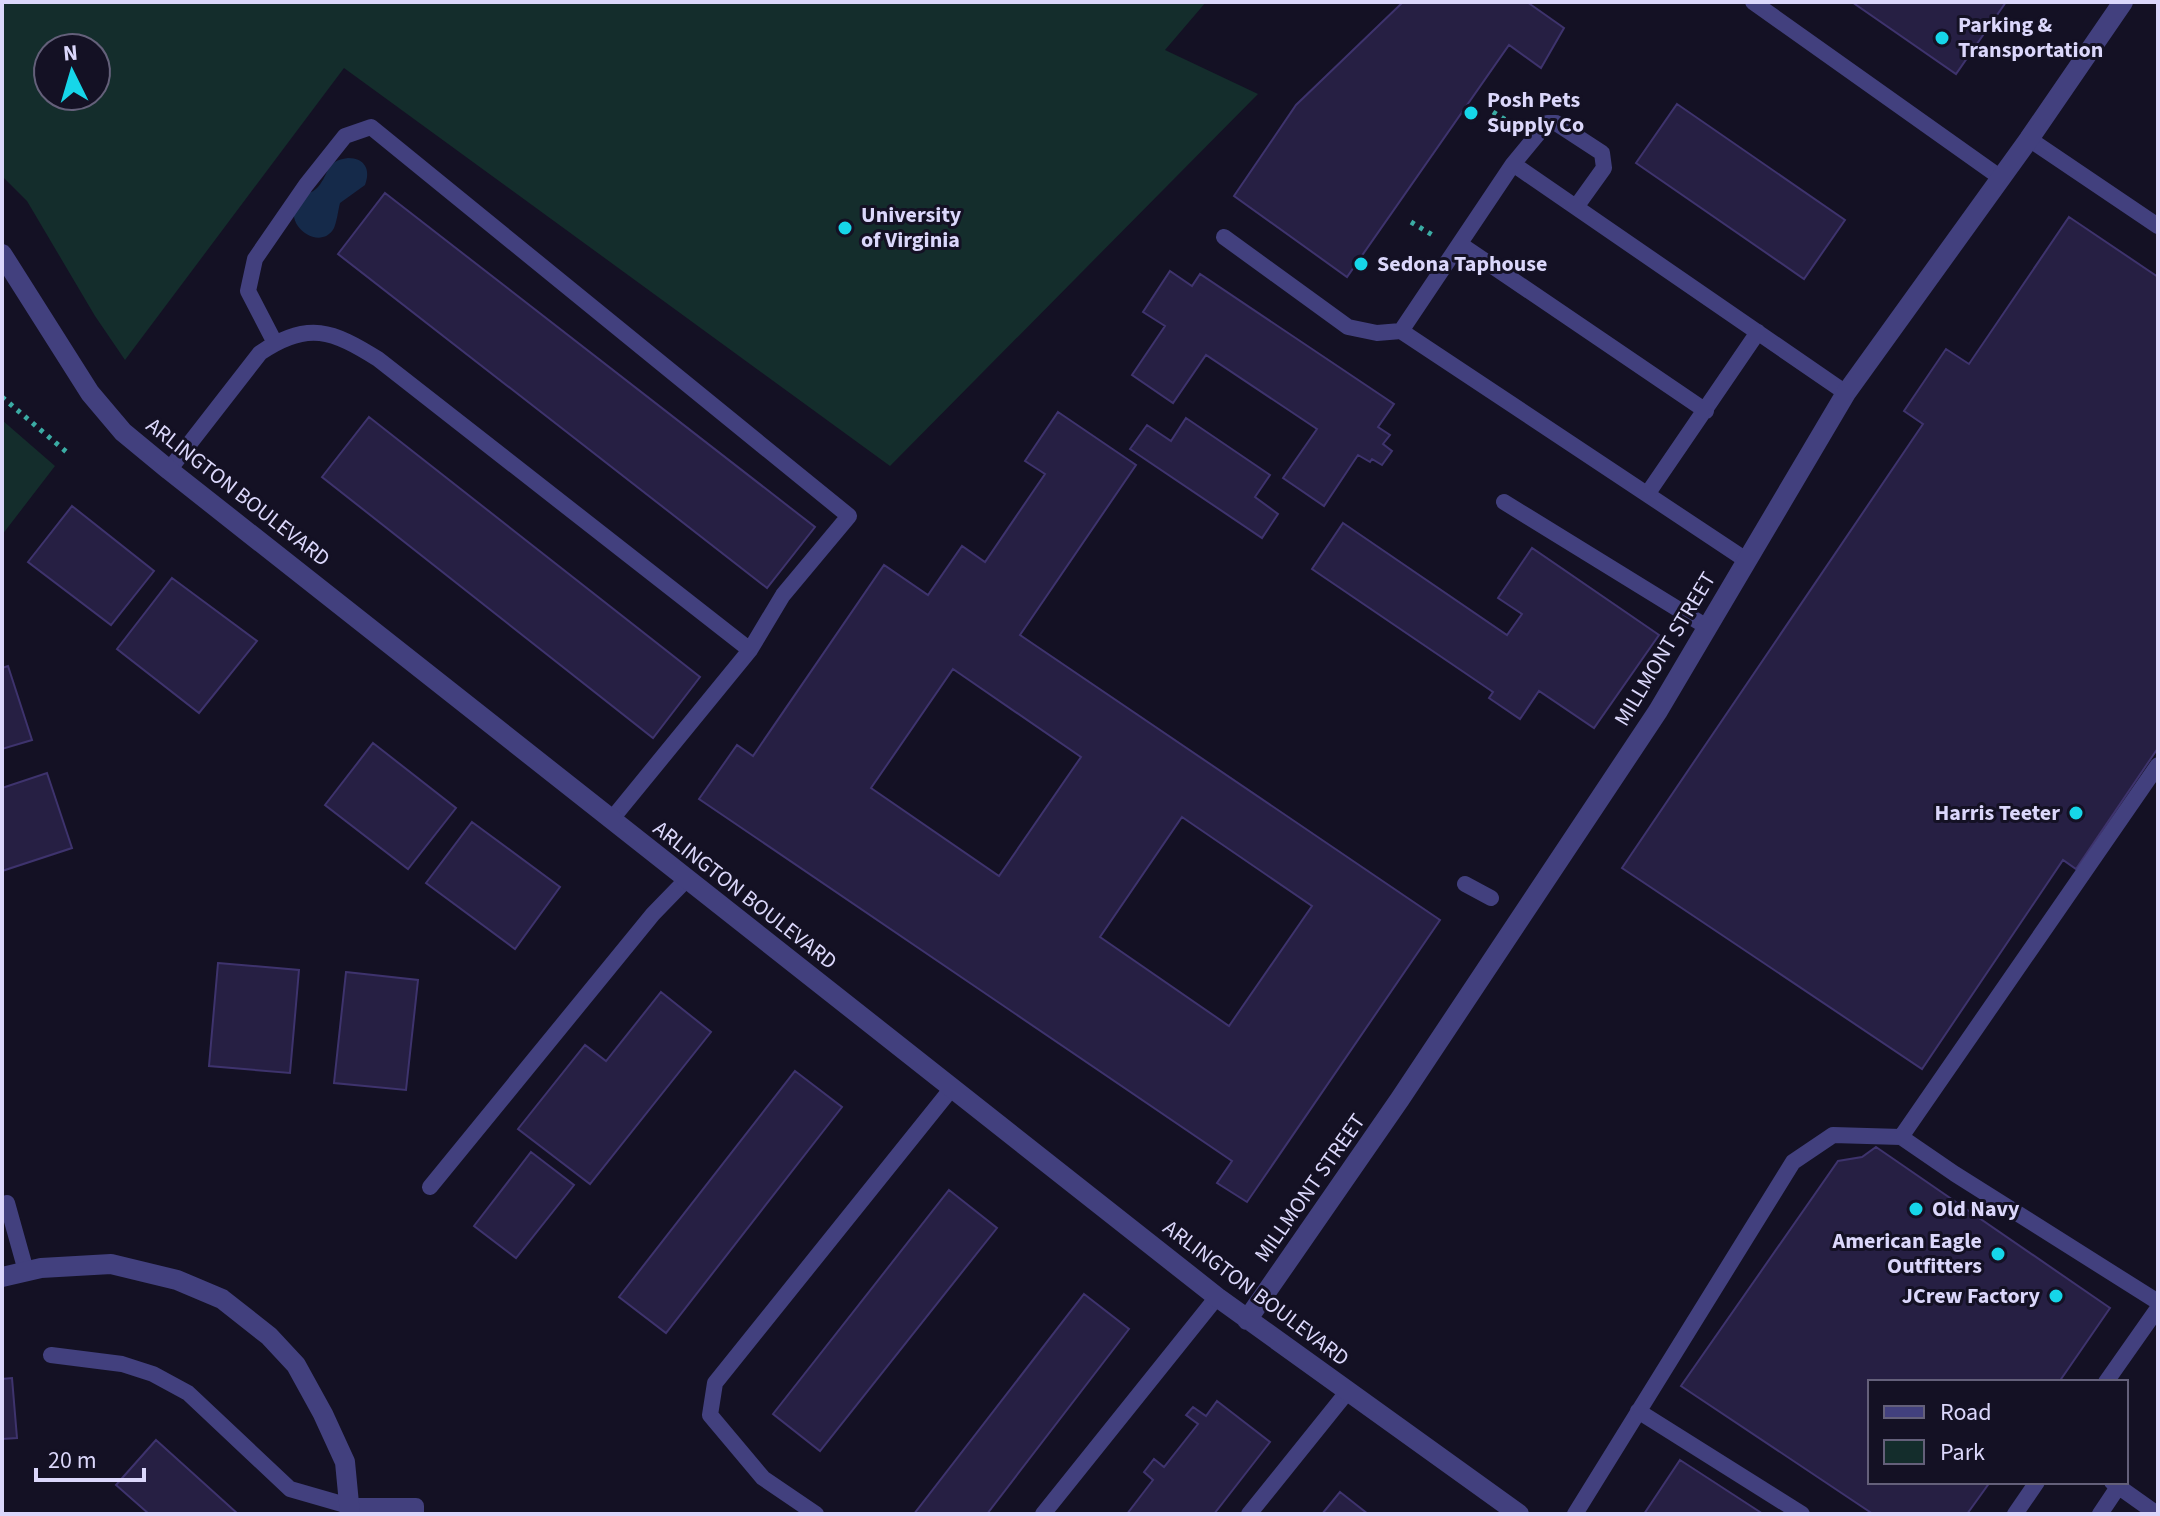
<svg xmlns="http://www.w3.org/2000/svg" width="2160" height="1516" font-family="'Source Sans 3',sans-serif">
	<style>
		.green { fill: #142d2c; fill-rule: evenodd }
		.water { fill: #152a4a }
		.building { fill: #261f43; stroke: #3e336d; stroke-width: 2; fill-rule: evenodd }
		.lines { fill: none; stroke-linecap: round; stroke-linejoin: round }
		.path { stroke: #3baca4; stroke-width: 5; stroke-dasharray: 4 6; stroke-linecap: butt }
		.service { stroke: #42407e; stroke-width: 16 }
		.minor { stroke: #42407e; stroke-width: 20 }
		.tertiary { stroke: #42407e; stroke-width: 20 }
		.poi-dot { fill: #16d6e9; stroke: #141124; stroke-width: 3 }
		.labels { text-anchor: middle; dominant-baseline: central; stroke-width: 6; stroke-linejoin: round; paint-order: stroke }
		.poi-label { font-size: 22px; font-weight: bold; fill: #dbd7fb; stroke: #141124; text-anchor: start }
		.street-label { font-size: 22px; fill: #dbd7fb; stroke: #141124 }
	</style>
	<rect width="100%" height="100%" fill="#141124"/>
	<!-- green -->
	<path class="green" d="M2 2H1206L1165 50 1258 94 890 466 344 68 125 360 95 316 27 201 2 176ZM48 48H96V96H48Z
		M2 420 55 466 2 535Z"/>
	<!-- water -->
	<path class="water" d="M348 158C365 158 371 170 365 185L340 203C338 211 337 221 334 228 320 253 281 224 298 202 302 195 313 193 318 187 330 173 325 161 348 158Z"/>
	<!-- building -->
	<path class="building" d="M1403 2H1527L1564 28 1541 68 1509 45 1347 277 1234 196 1296 105Z
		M1852 2H2006L1956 74Z
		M1677 104 1845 220 1804 279 1636 163Z
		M385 193 815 527 767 588 338 254Z
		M2069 217 2158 277V748L2076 869 2063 860 1922 1069 1622 868 1923 424 1904 411 1946 349 1969 364Z
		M1170 271 1192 286 1200 274 1394 404 1378 427 1390 435 1383 444 1392 451 1382 465 1372 459 1370 462 1358 455 1324 506 1283 478 1317 429 1206 355 1173 403 1132 375 1165 326 1143 312Z
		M1058 412 1136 465 1020 635 1440 920 1247 1202 1217 1183 1232 1161 699 799 737 745 753 756 884 565 928 595 962 546 985 562 1045 474 1025 461ZM953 669 1081 757 999 876 871 788ZM1182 817 1312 906 1229 1026 1100 937Z
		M369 417 700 677 653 738 322 477Z
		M1186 418 1270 475 1255 497 1278 514 1262 538 1130 449 1147 425 1171 441Z
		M72 506 154 571 111 625 28 562Z
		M1343 523 1507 635 1522 614 1498 598 1532 548 1659 635 1594 728 1539 691 1520 719 1489 698 1493 692 1312 569Z
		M172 578 257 641 199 713 117 649Z
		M8 666 32 740 2 749V668Z
		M373 743 456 808 408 869 325 805Z
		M47 773 72 848 2 871V788Z
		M472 822 560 887 515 949 426 883Z
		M218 963 299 970 290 1073 209 1066Z
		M346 972 418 980 406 1090 334 1083Z
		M661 992 711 1032 590 1184 518 1129 585 1045 606 1061Z
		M795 1071 842 1107 666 1333 619 1297Z
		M1876 1147 2110 1308 2059 1382H1870V1482H1990L1967 1514H1873L1681 1386 1838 1161 1862 1157Z
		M531 1152 574 1185 516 1258 474 1226Z
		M949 1190 997 1228 820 1451 773 1414Z
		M1084 1294 1129 1329 987 1514H914Z
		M12 1378 17 1438 2 1439V1379Z
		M1217 1401 1270 1442 1214 1514H1127L1153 1480 1144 1472 1154 1459 1164 1467 1198 1424 1186 1415 1193 1407 1206 1416Z
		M156 1440 238 1514H149L116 1485Z
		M1680 1460 1763 1514H1644Z
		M1340 1492 1368 1514H1322Z"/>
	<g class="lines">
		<!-- path -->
		<path class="path" d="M1493 112 1512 124
			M1411 222 1434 236
			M2 397 70 455"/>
		<!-- service -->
		<path class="service" d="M1753 2 2001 178
			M2029 139 2158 226
			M1513 164 1547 123H1556L1602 153 1604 168 1576 207
			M1224 237 1348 327 1377 333 1401 331
			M1460 244 1706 411
			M275 343 248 291 255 259 306 185 345 136 371 127 849 516 783 595 750 650 611 820
			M169 470 260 353C308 320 333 331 378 359L750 650
			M1648 493 1758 332
			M1504 502 1707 627
			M1746 560 1401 331 1513 164 1846 393
			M1465 884 1491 898
			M1901 1137 2158 765
			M430 1187 653 914 687 879
			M7 1203 26 1271
			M51 1355 122 1364 153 1374 188 1393 290 1489 349 1506H416V1514
			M2106 1382 2158 1308
			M1638 1411 1802 1514
			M2112 1482 2157 1514
			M816 1514 763 1478 710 1415 715 1383 952 1088
			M1043 1514 1217 1297
			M1249 1514 1348 1391
			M1575 1514 1793 1162 1833 1135 1901 1137 1955 1174 2158 1302
			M2015 1514 2037 1482
			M2100 1514 2118 1487"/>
		<!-- minor -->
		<path class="minor" d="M2 1277 41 1268 111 1264 177 1280 222 1299 269 1336 296 1365 323 1414 345 1462 350 1514"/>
		<!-- tertiary -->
		<path class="tertiary" d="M2 254 90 393 123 432 169 470 1217 1297 1519 1514
			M1247 1320 1400 1099 1658 711 1846 393 2029 139 2123 2"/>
	</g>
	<!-- markers -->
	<g class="poi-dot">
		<circle cx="1942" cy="38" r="8"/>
		<circle cx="1471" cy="113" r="8"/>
		<circle cx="845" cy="228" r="8"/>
		<circle cx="1361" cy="264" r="8"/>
		<circle cx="2076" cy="813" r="8"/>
		<circle cx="1916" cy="1209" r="8"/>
		<circle cx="1998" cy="1254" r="8"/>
		<circle cx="2056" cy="1296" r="8"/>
	</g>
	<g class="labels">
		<!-- poi labels -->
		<g class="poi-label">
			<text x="1958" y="25">Parking &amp;<tspan x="1958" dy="25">Transportation</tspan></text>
			<text x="1487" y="100">Posh Pets<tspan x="1487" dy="25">Supply Co</tspan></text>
			<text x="861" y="215">University<tspan x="861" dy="25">of Virginia</tspan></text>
			<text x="1377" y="264">Sedona Taphouse</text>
			<text x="2060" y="813" text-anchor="end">Harris Teeter</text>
			<text x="1932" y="1209">Old Navy</text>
			<text x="1982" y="1241" text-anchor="end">American Eagle<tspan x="1982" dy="25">Outfitters</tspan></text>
			<text x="2040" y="1296" text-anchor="end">JCrew Factory</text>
		</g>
		<!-- street labels -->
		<g class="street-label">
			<text transform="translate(238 492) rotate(38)">ARLINGTON BOULEVARD</text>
			<text transform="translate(1665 649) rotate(-59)">MILLMONT STREET</text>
			<text transform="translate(745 895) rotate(38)">ARLINGTON BOULEVARD</text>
			<text transform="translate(1310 1188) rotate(-55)">MILLMONT STREET</text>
			<text transform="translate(1256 1293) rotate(37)">ARLINGTON BOULEVARD</text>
		</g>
	</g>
	<!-- border -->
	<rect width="2160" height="1516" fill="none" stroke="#dbd7fb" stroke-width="8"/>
	<!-- legend -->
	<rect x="1868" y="1380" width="260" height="104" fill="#141124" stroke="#64607a" stroke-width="2"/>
	<rect x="1884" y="1406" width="40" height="12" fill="#42407e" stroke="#64607a" stroke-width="2"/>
	<text x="1940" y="1420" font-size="24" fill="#dbd7fb">Road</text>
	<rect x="1884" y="1440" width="40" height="24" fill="#142d2c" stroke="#64607a" stroke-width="2"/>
	<text x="1940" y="1460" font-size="24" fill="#dbd7fb">Park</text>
	<!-- north arrow -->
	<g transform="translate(72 72) rotate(355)"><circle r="38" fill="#141124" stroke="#64607a" stroke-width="2"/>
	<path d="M0-6L14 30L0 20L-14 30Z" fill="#16d6e9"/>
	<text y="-12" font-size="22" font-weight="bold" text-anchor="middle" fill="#dbd7fb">N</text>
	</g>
	<!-- scale -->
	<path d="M36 1468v12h108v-12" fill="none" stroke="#dbd7fb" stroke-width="4"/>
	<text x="48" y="1468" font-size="24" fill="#dbd7fb" stroke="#141124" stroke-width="6" paint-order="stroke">20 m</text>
</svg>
